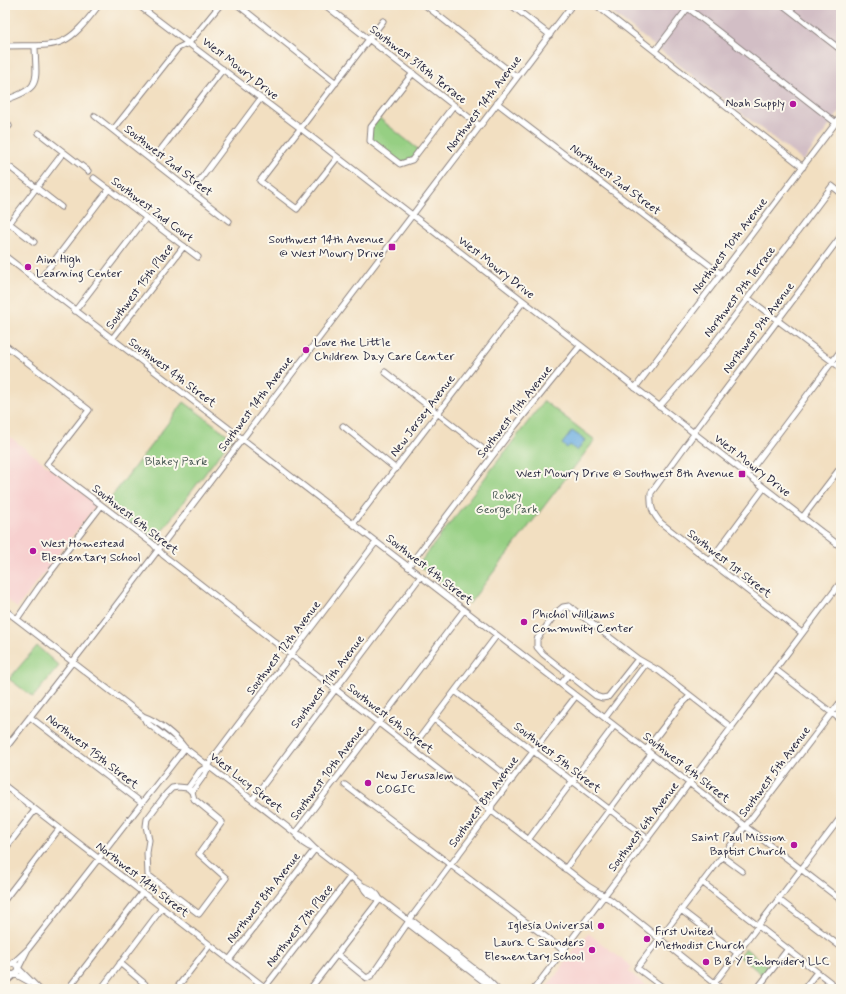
<svg xmlns="http://www.w3.org/2000/svg" width="846" height="994" font-family="Mynerve,sans-serif">
	<style>
		.built { fill: #f7d0cf }
		.industrial { fill: #d2bec5 }
		.green { fill: #96cf83; stroke: #5c785f }
		.water { fill: #6cade0; stroke: #47688e }
		.lines { fill: none; stroke-linecap: round; stroke-linejoin: round }
		.minor-casing { stroke: #8a807e; stroke-width: 7 }
		.minor { stroke: #fff; stroke-width: 5 }
		.poi-dot { fill: #b5179e; stroke: #fbf7ec; stroke-width: 1.5 }
		.labels { text-anchor: middle; dominant-baseline: central; stroke-width: 4; stroke-linejoin: round; paint-order: stroke }
		.street-label { font-size: 12px; fill: #22223b; stroke: #fbf7ec }
		.poi-label { font-size: 12px; fill: #22223b; stroke: #fbf7ec; text-anchor: start }
		.park-label { font-size: 12px; fill: #455651; stroke: #fbf7ec }
	</style>
	<rect width="100%" height="100%" fill="#fbf7ec"/>
	<filter id="ink" filterUnits="userSpaceOnUse"><feTurbulence type="fractalNoise" baseFrequency=".025" numOctaves="2"/><feDisplacementMap in="SourceGraphic" scale="8" xChannelSelector="R" yChannelSelector="G"/><feConvolveMatrix kernelMatrix="1 2 1 2 8 2 1 2 1" color-interpolation-filters="sRGB"/></filter>
	<filter id="wash" filterUnits="userSpaceOnUse"><feTurbulence type="fractalNoise" baseFrequency=".012" numOctaves="4" result="noise"/><feDisplacementMap in="SourceGraphic" scale="16" xChannelSelector="R" yChannelSelector="G"/><feGaussianBlur stdDeviation="0.9" result="paint"/><feColorMatrix in="noise" values="0 0 0 0 0 0 0 0 0 0 0 0 0 0 0 0 0 1.4 0 .05"/><feComposite in="paint" operator="in"/></filter>
	<g filter="url(#wash)">
		<rect width="100%" height="100%" fill="#f2dfc1"/>
		<!-- built -->
		<path class="built" d="M5 433 97 504 17 608 5 598Z
			M588 933 632 967 629 972 651 989H545Z"/>
		<!-- industrial -->
		<path class="industrial" d="M602 5H841V110L803 161Z"/>
		<!-- green -->
		<path class="green" d="M379 118 419 150 411 160 400 163 371 141V127Z
			M544 401 595 440 469 604 418 565Z
			M184 402 232 438 154 541 106 504Z
			M37 646 59 666 33 697 9 679Z
			M745 948 770 968 764 976 739 956Z"/>
		<!-- water -->
		<path class="water" d="M572 431 585 440 577 451 570 445 567 448 562 444Z"/>
	</g>
	<g filter="url(#ink)">
		<g class="lines">
			<defs>
				<path id="minor" d="M138 5 300 128 841 547
					M238 5 336 83
					M325 5 480 126
					M425 5 517 77
					M511 5 550 35
					M596 5 803 167
					M783 5 841 50
					M688 8 836 123
					M5 46C60 45 64 51 99 5
					M655 51 690 5
					M413 73 371 127 370 141 400 164 412 160 454 105
					M5 100C42 88 36 82 35 47
					M497 103 721 274
					M95 116 229 221
					M5 120 9 126
					M113 130 178 48 189 43 220 5
					M39 133 88 171
					M337 158 297 209 260 181 383 21
					M152 161 223 69
					M11 168 61 207
					M94 178 198 257
					M191 192 261 98
					M5 220 34 242
					M5 229 63 153
					M5 256 841 900
					M38 282 109 189
					M748 298 841 368
					M75 311 146 218
					M112 339 184 246
					M5 345 89 410 47 464 153 544 163 555 588 886 611 900 722 989
					M385 372 492 456
					M635 388 841 116
					M659 407 706 354 832 186 841 193
					M343 426 396 469
					M693 433 841 236
					M694 434 651 493C650 506 652 513 661 523L802 633
					M748 474 841 350
					M802 518 841 467
					M353 524 523 302
					M710 561 764 488
					M408 567 515 426 580 346
					M569 606 638 659 608 697 602 698 596 696 543 654 537 647V639L557 612 563 607Z
					M5 610 143 716C158 721 176 736 185 748L295 833 301 835 315 849 363 886C370 888 377 893 380 899L409 921 414 922 486 978 497 989
					M17 619 39 587 101 506
					M638 659 659 671 732 728
					M775 669 841 720
					M561 684 568 675
					M455 691 648 839
					M143 716 146 722 177 746 185 748
					M30 717 142 803
					M605 718 645 665
					M434 719 512 780
					M5 749 95 633 572 5
					M411 749 497 635
					M646 750 679 707 690 696
					M345 785 563 950
					M5 786 267 989
					M178 787 188 788 192 792 194 799 222 822 199 854 226 878 199 914 148 875 147 853 149 840 146 826 147 819 166 794 172 788Z
					M188 788 200 771 208 766
					M192 792 205 774 212 759 376 542
					M252 800 421 576
					M295 833 464 610
					M295 833C299 841 307 847 315 849
					M528 840 614 726
					M5 849 35 810
					M723 857 742 871
					M565 869 651 754
					M702 882 839 989
					M363 886C365 893 373 898 380 899
					M5 899 59 829
					M778 899 841 947
					M681 910 737 953
					M409 921 410 925 483 981 489 984
					M337 954 364 976 367 978 372 975 413 915 491 811 492 805 576 696
					M229 960 315 849
					M13 963 28 949
					M120 963 145 984 146 989
					M7.5 969a5.5 5.5 0 1 1 11 0a5.5 5.5 0 1 1-11 0Z
					M19 967 28 949 185 748
					M19 969 39 989
					M15 974 33 984
					M5 983 14 975
					M265 987 351 876
					M68 989 142 893
					M101 989 162 908
					M176 989 210 945
					M310 989 380 899
					M486 989 490 984
					M534 989 841 582
					M665 989 637 968 841 701
					M710 989 841 817
					M757 989 788 949
					M804 989 817 972"/>
			</defs>
			<!-- minor casing -->
			<use href="#minor" class="minor-casing"/>
			<!-- minor -->
			<use href="#minor" class="minor"/>
		</g>
	</g>
	<!-- markers -->
	<g class="poi-dot">
		<circle cx="793" cy="104" r="4"/>
		<rect x="388" y="243" width="8" height="8" rx="2"/>
		<circle cx="28" cy="267" r="4"/>
		<circle cx="306" cy="350" r="4"/>
		<rect x="738" y="470" width="8" height="8" rx="2"/>
		<circle cx="33" cy="551" r="4"/>
		<circle cx="524" cy="622" r="4"/>
		<circle cx="368" cy="783" r="4"/>
		<circle cx="794" cy="845" r="4"/>
		<circle cx="601" cy="926" r="4"/>
		<circle cx="647" cy="939" r="4"/>
		<circle cx="592" cy="950" r="4"/>
		<circle cx="706" cy="962" r="4"/>
	</g>
	<g class="labels">
		<!-- street labels -->
		<g class="street-label">
			<text transform="translate(418 65) rotate(38)">Southwest 318th Terrace</text>
			<text transform="translate(240 69) rotate(38)">West Mowry Drive</text>
			<text transform="translate(484 104) rotate(-53)">Northwest 14th Avenue</text>
			<text transform="translate(168 161) rotate(38)">Southwest 2nd Street</text>
			<text transform="translate(615 180) rotate(37)">Northwest 2nd Street</text>
			<text transform="translate(152 210) rotate(37)">Southwest 2nd Court</text>
			<text transform="translate(730 246) rotate(-53)">Northwest 10th Avenue</text>
			<text transform="translate(496 268) rotate(38)">West Mowry Drive</text>
			<text transform="translate(140 287) rotate(-53)">Southwest 15th Place</text>
			<text transform="translate(740 292) rotate(-53)">Northwest 9th Terrace</text>
			<text transform="translate(759 328) rotate(-53)">Northwest 9th Avenue</text>
			<text transform="translate(172 373) rotate(37)">Southwest 4th Street</text>
			<text transform="translate(256 404) rotate(-53)">Southwest 14th Avenue</text>
			<text transform="translate(515 412) rotate(-52)">Southwest 11th Avenue</text>
			<text transform="translate(423 416) rotate(-53)">New Jersey Avenue</text>
			<text transform="translate(752 466) rotate(38)">West Mowry Drive</text>
			<text transform="translate(135 520) rotate(38)">Southwest 6th Street</text>
			<text transform="translate(729 564) rotate(38)">Southwest 1st Street</text>
			<text transform="translate(429 570) rotate(38)">Southwest 4th Street</text>
			<text transform="translate(284 648) rotate(-53)">Southwest 12th Avenue</text>
			<text transform="translate(328 682) rotate(-53)">Southwest 11th Avenue</text>
			<text transform="translate(390 719) rotate(38)">Southwest 6th Street</text>
			<text transform="translate(92 752) rotate(38)">Northwest 15th Street</text>
			<text transform="translate(557 758) rotate(38)">Southwest 5th Street</text>
			<text transform="translate(686 768) rotate(38)">Southwest 4th Street</text>
			<text transform="translate(775 772) rotate(-53)">Southwest 5th Avenue</text>
			<text transform="translate(328 773) rotate(-53)">Southwest 10th Avenue</text>
			<text transform="translate(246 783) rotate(38)">West Lucy Street</text>
			<text transform="translate(484 802) rotate(-54)">Southwest 8th Avenue</text>
			<text transform="translate(644 827) rotate(-53)">Southwest 6th Avenue</text>
			<text transform="translate(142 880) rotate(38)">Northwest 14th Street</text>
			<text transform="translate(264 898) rotate(-52)">Northwest 8th Avenue</text>
			<text transform="translate(300 926) rotate(-52)">Northwest 7th Place</text>
		</g>
		<!-- poi labels -->
		<g class="poi-label">
			<text x="785" y="104" text-anchor="end">Noah Supply</text>
			<text x="384" y="240" text-anchor="end">Southwest 14th Avenue<tspan x="384" dy="14">@ West Mowry Drive</tspan></text>
			<text x="36" y="260">Aim High<tspan x="36" dy="14">Learning Center</tspan></text>
			<text x="314" y="343">Love the Little<tspan x="314" dy="14">Children Day Care Center</tspan></text>
			<text x="734" y="474" text-anchor="end">West Mowry Drive @ Southwest 8th Avenue</text>
			<text x="41" y="544">West Homestead<tspan x="41" dy="14">Elementary School</tspan></text>
			<text x="532" y="615">Phichol Williams<tspan x="532" dy="14">Community Center</tspan></text>
			<text x="376" y="776">New Jerusalem<tspan x="376" dy="14">COGIC</tspan></text>
			<text x="786" y="838" text-anchor="end">Saint Paul Mission<tspan x="786" dy="14">Baptist Church</tspan></text>
			<text x="593" y="926" text-anchor="end">Iglesia Universal</text>
			<text x="655" y="932">First United<tspan x="655" dy="14">Methodist Church</tspan></text>
			<text x="584" y="943" text-anchor="end">Laura C Saunders<tspan x="584" dy="14">Elementary School</tspan></text>
			<text x="714" y="962">B &amp; Y Embroidery LLC</text>
		</g>
		<!-- park labels -->
		<g class="park-label">
			<text x="176" y="462">Blakey Park</text>
			<text x="507" y="496">Robey<tspan x="507" dy="14">George Park</tspan></text>
		</g>
	</g>
	<!-- margin -->
	<rect width="846" height="994" fill="none" stroke="#fbf7ec" stroke-width="20"/>
</svg>
